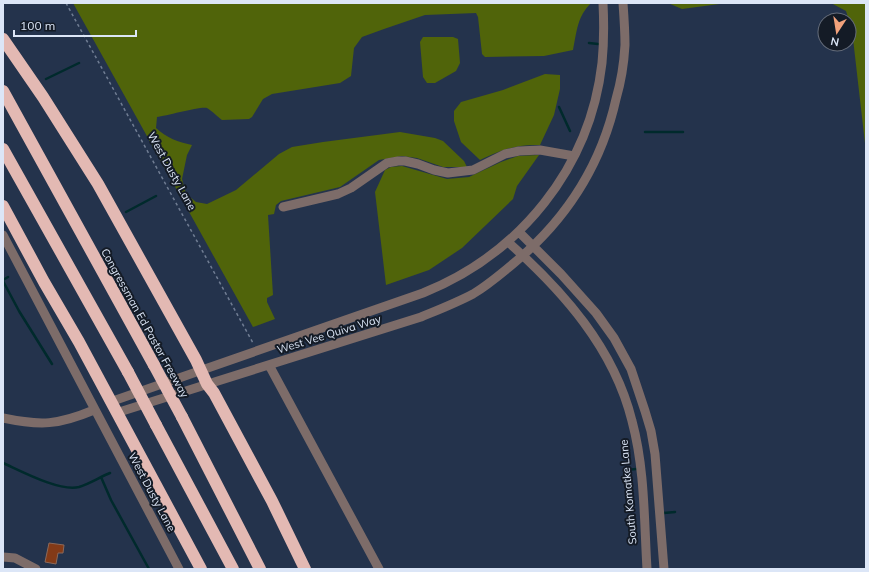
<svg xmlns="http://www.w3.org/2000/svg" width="869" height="572" font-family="Mulish,sans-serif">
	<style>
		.green { fill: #50640a }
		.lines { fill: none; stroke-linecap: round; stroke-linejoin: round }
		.stream { stroke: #002a2c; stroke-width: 2.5 }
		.building { fill: #833a17; stroke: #8b695a }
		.path { stroke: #707d93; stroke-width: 1.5; stroke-dasharray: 3 3; stroke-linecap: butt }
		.minor { stroke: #7d6c69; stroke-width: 9 }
		.highway { stroke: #e3b9b3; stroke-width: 12 }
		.highway-bridge { stroke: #e3b9b3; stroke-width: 12 }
		.labels { text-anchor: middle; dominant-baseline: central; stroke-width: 4; stroke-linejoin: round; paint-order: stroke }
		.street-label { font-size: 11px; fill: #dce6f7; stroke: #141b26 }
	</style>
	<rect width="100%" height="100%" fill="#24334c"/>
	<!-- green -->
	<path class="green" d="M73 3H591C577 17 577 31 573 50L544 56 485 57 482 54 478 17 476 13 425 15 384 29 362 37 354 48 351 76 340 83 272 94 263 99 252 117 249 119 222 120C218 117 212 111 207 108 201 106 166 116 157 117L156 128C167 138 178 142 192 145L187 155 182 179 186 194 196 202 207 204 236 190 279 154 292 147 323 142 400 132 435 138 443 141 464 161 467 167H443L417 158 402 156 379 160 340 187 281 201 276 205 274 214 268 215 273 295 267 298V302L275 319 253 327Z
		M668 3H727L682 9Z
		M831 3H866V152L852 30 846 11Z
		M423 37H453L458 39 460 63 456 71 435 83H427L423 77 420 42Z
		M545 74 560 75V89L554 115 540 145C515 144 502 150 480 160L461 142 454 121V111L461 102 503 90Z
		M539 155 517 186 513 199 462 248 429 270 386 285 375 192 385 170 391 167 402 166 447 179 469 177 501 162 518 156Z"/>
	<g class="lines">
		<!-- stream -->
		<path class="stream" d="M589 43 598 44
			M46 79 79 63
			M559 107 570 131
			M645 132H683
			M126 212 156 196
			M3 280 8 277
			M3 281 19 311 52 364
			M3 463C21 471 60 492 79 487 89 484 100 477 110 473
			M626 470 636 469
			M101 477 111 500 149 569
			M664 513 675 512"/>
	</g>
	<!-- building -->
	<path class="building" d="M49 543 64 545 63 553H58L56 564 45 562Z"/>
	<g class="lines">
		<!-- path -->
		<path class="path" d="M66 3 253 343"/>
		<!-- minor -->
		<path class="minor" d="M283 207 338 194 351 188 387 163 398 161H405L418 164 434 170 448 173 473 170 505 154 519 151 540 150 574 156
			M519 232 561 274 596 313 614 338 631 369 645 411 651 431 655 454 664 569
			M3 235 179 569
			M508 242C563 291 614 348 632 421 645 469 644 520 647 569
			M269 365 379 569
			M110 402 423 293C520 254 590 168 602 63 604 43 604 23 603 3
			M116 413 421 317C438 310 456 303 473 294 488 285 501 274 514 263 567 219 601 166 616 99 621 82 624 63 625 45 625 31 624 17 623 3
			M3 418C41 426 58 425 94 410
			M3 557 15 558 36 569"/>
		<!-- highway -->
		<path class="highway" d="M3 39 43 97 98 184 196 360 207 384 214 393 272 501 305 569
			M3 91 154 365
			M3 149 128 372
			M3 206 44 282 79 342 201 569
			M182 417 260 569
			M156 425 233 569"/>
		<!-- highway-bridge -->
		<path class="highway-bridge" d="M154 365 182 417
			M128 372 156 425"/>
	</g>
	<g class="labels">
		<!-- street labels -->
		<g class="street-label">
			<text transform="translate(172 171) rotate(61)">West Dusty Lane</text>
			<text transform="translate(145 323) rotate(61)">Congressman Ed Pastor Freeway</text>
			<text transform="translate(329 334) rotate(-17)">West Vee Quiva Way</text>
			<text transform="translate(152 492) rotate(62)">West Dusty Lane</text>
			<text transform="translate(628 492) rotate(-95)">South Komatke Lane</text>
		</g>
	</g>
	<!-- border -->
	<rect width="869" height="572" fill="none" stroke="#dce6f7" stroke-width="8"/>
	<!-- north arrow -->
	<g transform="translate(837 32) rotate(192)"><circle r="19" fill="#141b26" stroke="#646c7a"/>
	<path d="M0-3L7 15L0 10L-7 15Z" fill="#f1a17b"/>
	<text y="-6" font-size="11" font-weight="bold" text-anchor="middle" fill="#dce6f7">N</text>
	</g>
	<!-- scale -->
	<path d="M14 30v6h122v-6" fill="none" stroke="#dce6f7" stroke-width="2"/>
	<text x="20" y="30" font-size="12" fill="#dce6f7" stroke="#141b26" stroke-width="3" paint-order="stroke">100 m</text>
</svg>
